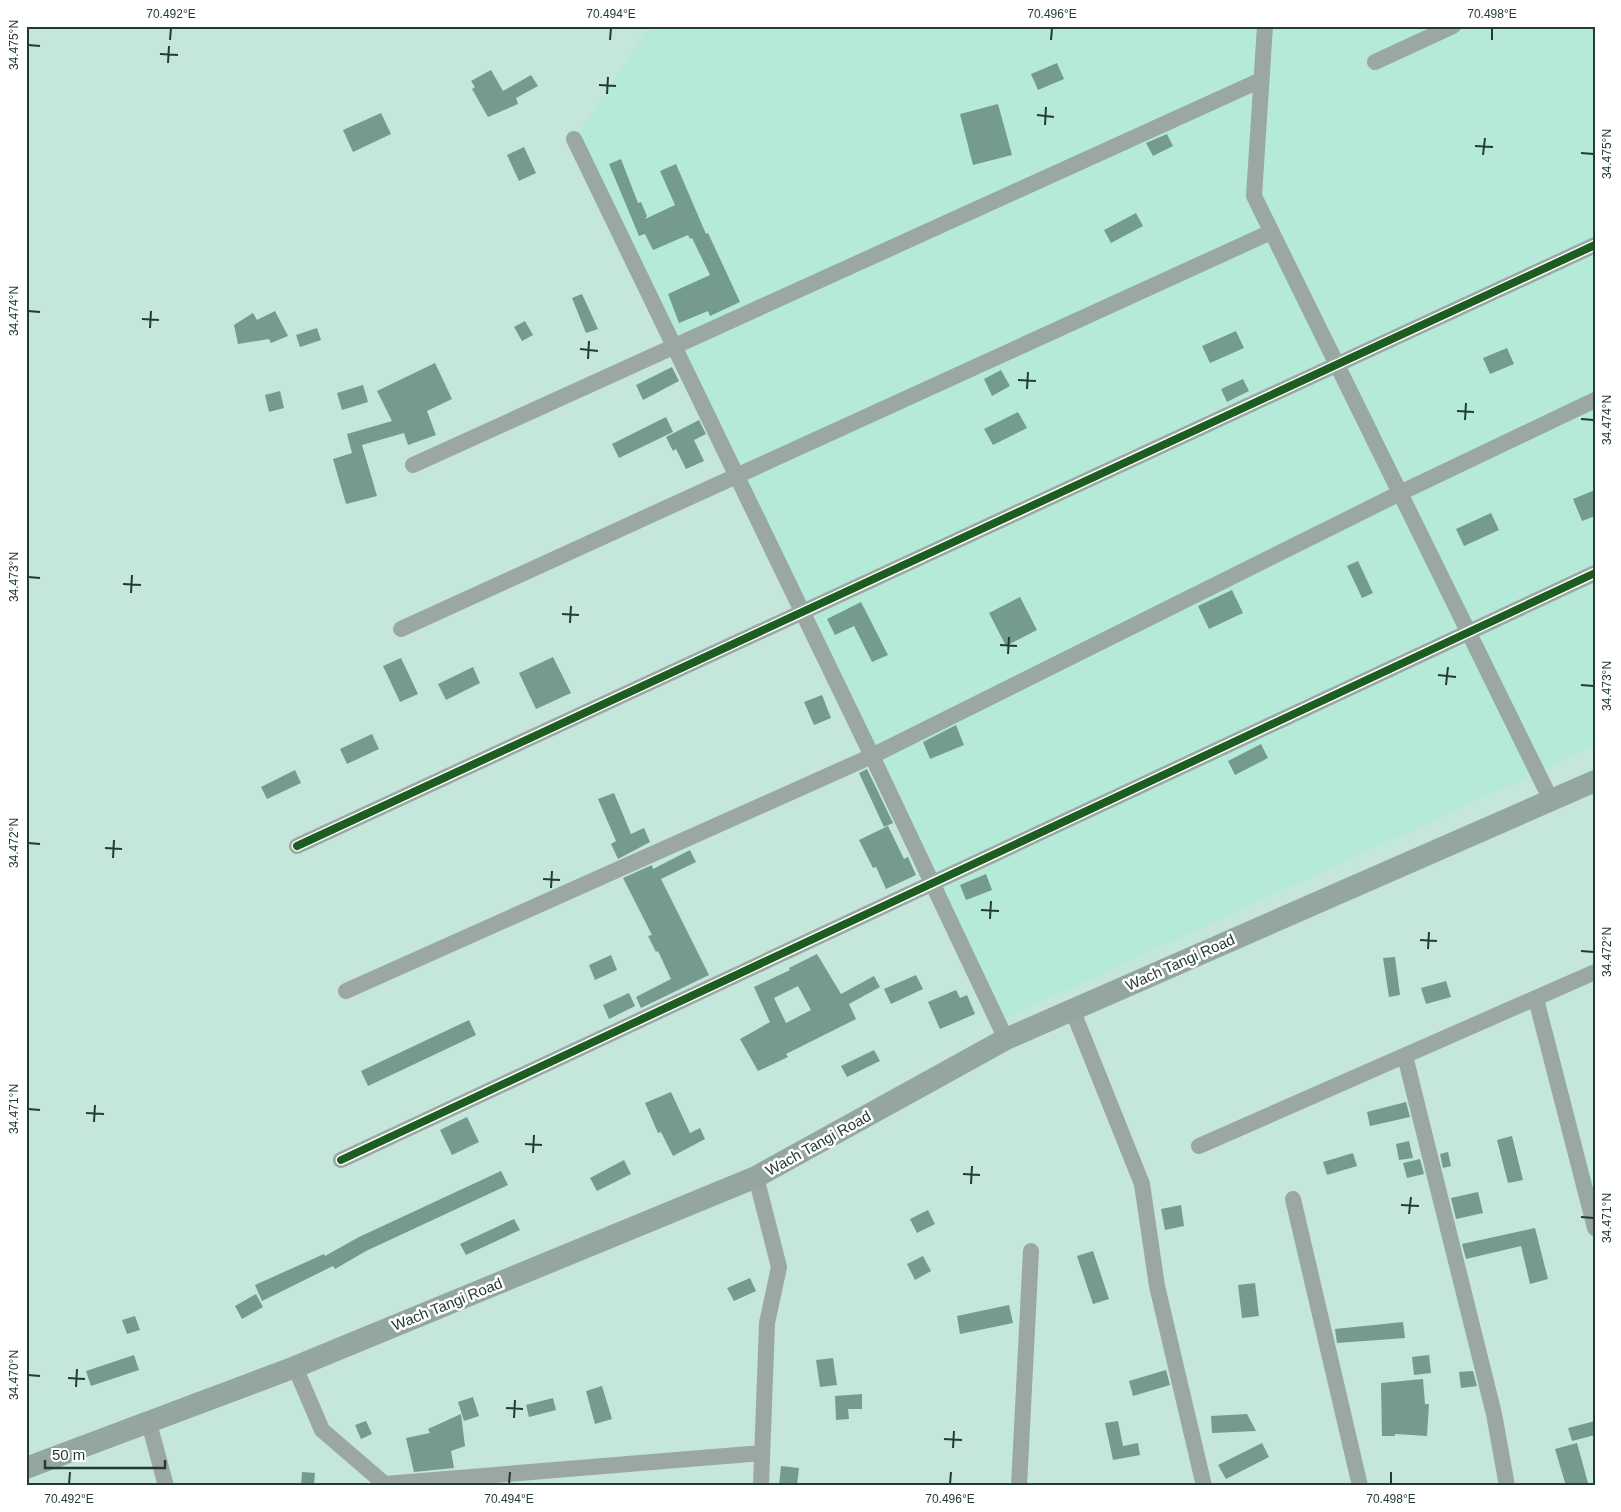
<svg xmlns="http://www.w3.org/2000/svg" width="1621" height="1512" font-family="Helvetica,sans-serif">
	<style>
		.built { fill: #b6ead8 }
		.building { fill: #759a8f; fill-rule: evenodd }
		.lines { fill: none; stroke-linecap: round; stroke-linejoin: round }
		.minor { stroke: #9aa7a3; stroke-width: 16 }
		.secondary { stroke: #95a6a0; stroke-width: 22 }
		.cycleway-casing { stroke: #fff; stroke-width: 11 }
		.cycleway { stroke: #1b5e20; stroke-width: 8 }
		.ticks { fill: none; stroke: #233b33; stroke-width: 2 }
		.labels { text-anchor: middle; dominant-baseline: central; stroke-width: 5; stroke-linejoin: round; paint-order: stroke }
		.street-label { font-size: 15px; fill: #233b33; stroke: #fff }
		.neatline { fill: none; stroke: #233b33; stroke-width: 2 }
		.ticks-label { font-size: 12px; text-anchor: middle; fill: #233b33 }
	</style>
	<rect width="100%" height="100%" fill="#c5e6da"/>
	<!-- built -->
	<path class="built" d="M649 26H1595V746L993 1024 578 135Z"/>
	<!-- building -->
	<path class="building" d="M1057 63 1064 79 1038 90 1031 74Z
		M491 70 503 91 531 75 538 86 516 98 518 104 488 117 472 89 475 87 471 81Z
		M998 104 1012 155 973 165 960 114Z
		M381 113 391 134 353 152 343 130Z
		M1167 134 1173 146 1153 156 1146 143Z
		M524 147 536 173 519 181 507 155Z
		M621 159 638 203 641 202 647 216 645 219 675 205 660 171 676 164 706 234 708 233 740 302 710 316 708 311 679 323 668 294 710 275 692 238 690 239 688 235 653 250 645 234 639 236 609 164Z
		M1136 213 1143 226 1111 243 1104 230Z
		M582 294 598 329 586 333 572 298Z
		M275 311 288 336 271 343 269 339 238 344 234 325 253 313 257 320Z
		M525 321 533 335 522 341 514 327Z
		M317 328 321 340 300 347 296 335Z
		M1236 331 1244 348 1210 363 1202 346Z
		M1507 348 1514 364 1490 374 1483 358Z
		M435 363 452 399 427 411 436 435 408 445 404 433 362 445 377 496 346 504 333 459 352 453 347 434 392 421 377 391Z
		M672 367 679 381 643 400 636 385Z
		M1001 370 1010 386 992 396 984 379Z
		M1243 379 1249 391 1227 402 1221 389Z
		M363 385 368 402 342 410 337 393Z
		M280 391 284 408 269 412 265 395Z
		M1018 412 1027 428 993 445 984 429Z
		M666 417 673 432 619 458 612 444Z
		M699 420 706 434 694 440 704 461 686 469 676 449 673 451 666 437Z
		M1595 490V516L1582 521 1573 499Z
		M1491 513 1499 530 1464 546 1456 529Z
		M1358 561 1373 593 1362 598 1347 566Z
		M1232 590 1243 613 1209 629 1198 606Z
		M1020 597 1037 630 1006 646 989 613Z
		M861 602 888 655 872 662 854 626 835 635 827 619Z
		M553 657 571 693 536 709 519 673Z
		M401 658 418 694 400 702 383 666Z
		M473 667 480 683 446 700 438 684Z
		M822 695 831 718 814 725 804 702Z
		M956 725 964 745 930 759 923 742Z
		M372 734 379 749 347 764 340 749Z
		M1261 744 1268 758 1235 775 1228 761Z
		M867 769 893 823 884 827 859 773Z
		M295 770 301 783 267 799 261 787Z
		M614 793 631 834 644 828 650 842 618 859 611 844 616 841 598 799Z
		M888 826 904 859 908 857 916 875 886 889 876 867 873 868 859 840Z
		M690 850 696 862 661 879 709 975 641 1008 636 997 671 979 658 951 656 952 648 936 652 935 623 878 652 865 653 869Z
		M986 874 992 890 966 900 960 885Z
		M817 954 841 994 874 976 880 987 849 1004 856 1019 786 1054 788 1057 758 1071 740 1039 770 1022 754 987 790 970 789 968ZM798 986 811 1010 786 1023 774 998Z
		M611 955 617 970 595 980 589 965Z
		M1395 957 1400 995 1389 997 1383 958Z
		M916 975 923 989 891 1004 884 989Z
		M1446 981 1451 997 1426 1004 1421 988Z
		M956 990 960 998 967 995 975 1014 940 1029 928 1002Z
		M629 993 635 1006 609 1019 603 1005Z
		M469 1020 476 1035 368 1086 361 1071Z
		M874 1050 880 1061 847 1077 841 1066Z
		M671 1092 690 1133 700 1128 705 1139 673 1156 661 1132 658 1133 645 1103Z
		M1406 1102 1410 1117 1370 1126 1367 1112Z
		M467 1117 479 1142 452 1155 440 1130Z
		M1512 1136 1523 1180 1508 1183 1497 1140Z
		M1409 1141 1413 1158 1399 1160 1396 1144Z
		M1448 1152 1451 1166 1443 1168 1440 1154Z
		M1353 1153 1357 1166 1327 1175 1323 1162Z
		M1420 1159 1424 1174 1407 1178 1403 1163Z
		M624 1160 631 1174 597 1191 590 1178Z
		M501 1171 508 1185 366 1251 335 1269 333 1266 262 1301 255 1285 324 1254 325 1256 359 1237Z
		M1478 1192 1483 1213 1456 1219 1451 1198Z
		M1181 1205 1184 1226 1165 1230 1161 1209Z
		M928 1210 935 1224 917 1233 910 1219Z
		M514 1219 520 1230 466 1255 460 1244Z
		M1535 1228 1548 1279 1530 1284 1521 1246 1466 1259 1462 1244Z
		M1093 1251 1109 1299 1093 1304 1077 1256Z
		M923 1256 931 1271 915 1280 907 1264Z
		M750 1278 756 1291 734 1301 727 1288Z
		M1255 1283 1259 1316 1242 1318 1238 1285Z
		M256 1294 263 1307 242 1319 235 1306Z
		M1009 1305 1013 1323 960 1334 957 1316Z
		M135 1316 140 1330 127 1334 122 1320Z
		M1403 1322 1405 1338 1337 1343 1335 1329Z
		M134 1355 139 1370 91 1386 86 1371Z
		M1429 1355 1431 1373 1414 1375 1412 1357Z
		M833 1358 837 1385 820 1387 816 1360Z
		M1166 1370 1170 1385 1133 1396 1129 1381Z
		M1473 1371 1477 1386 1461 1388 1459 1372Z
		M1423 1379 1425 1404H1429L1427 1436 1395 1434V1436H1382L1381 1383Z
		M602 1386 612 1419 595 1424 586 1391Z
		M862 1394V1409H848L849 1419 836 1420 835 1396Z
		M473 1397 479 1416 464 1421 458 1402Z
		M553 1398 556 1410 529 1417 526 1405Z
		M461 1414 465 1446 451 1451 454 1468 414 1472 406 1438 430 1433 428 1429Z
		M1247 1414 1256 1431 1212 1433 1211 1416Z
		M366 1421 372 1434 361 1439 355 1425Z
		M1118 1421 1123 1446 1138 1443 1140 1455 1113 1460 1105 1423Z
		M1595 1421V1435L1572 1441 1568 1428Z
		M1262 1443 1269 1457 1226 1479 1218 1465Z
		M1577 1443 1588 1483 1566 1486 1555 1449Z
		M781 1466 799 1468 797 1486H779Z
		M302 1472 315 1473 314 1486H301Z"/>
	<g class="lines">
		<!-- minor -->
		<path class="minor" d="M1265 26 1254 196 1551 800
			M1375 62 1453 26
			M574 139 872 756 1006 1039
			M413 465 1261 80
			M401 629 1271 232
			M297 846 1595 245
			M346 991 872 756 1400 493 1595 400
			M1536 999 1595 1228
			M1072 1009 1142 1184 1157 1286 1204 1486
			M1405 1056 1494 1414 1507 1486
			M1199 1146 1595 972
			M341 1160 1595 573
			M756 1177 779 1267 767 1323 761 1486
			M1293 1199 1360 1486
			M295 1367 322 1430 387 1486
			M149 1423 166 1486
			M385 1484 762 1453
			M1019 1486 1031 1251"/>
		<!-- secondary -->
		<path class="secondary" d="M26 1468 295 1367 756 1177 1006 1039 1595 781"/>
		<defs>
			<path id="cycleway" d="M297 846 1595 245
				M341 1160 1595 573"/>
		</defs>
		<!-- cycleway casing -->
		<use href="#cycleway" class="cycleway-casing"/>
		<!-- cycleway -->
		<use href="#cycleway" class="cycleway"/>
	</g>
	<!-- ticks -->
	<path class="ticks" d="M170 40 171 28M610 40 611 28M1051 40 1052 28M1492 40V28M28 45 40 46M160 54 178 55M168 63 169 46M599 85 616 86M607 94 608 77M1037 115 1054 117M1045 125 1046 107M1475 146 1493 147M1581 153 1594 154M1483 155 1485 138M28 311 40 312M142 319 159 320M150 328 151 311M580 349 598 351M588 359 589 341M1018 380 1036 381M1027 389 1028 372M1457 411 1474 412M1581 419 1594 420M1465 420 1466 403M28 577 40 578M123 584 141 585M131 593 132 575M562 614 579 615M570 623 571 606M1000 645 1017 646M1008 654 1009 637M1438 675 1456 677M1446 685 1448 667M1581 685 1594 686M28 843 40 844M105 848 122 849M113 858 114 840M543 879 560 880M551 888 552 871M981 910 999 911M990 919 991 901M1420 940 1437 941M1428 949 1429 932M1581 951 1594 952M28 1109 40 1110M86 1113 104 1114M94 1122 95 1105M525 1144 542 1145M533 1153 534 1135M963 1174 980 1175M971 1184 972 1166M1401 1205 1419 1206M1409 1214 1411 1197M1581 1217 1594 1218M28 1375 40 1376M68 1378 85 1379M76 1387 77 1369M506 1408 523 1409M514 1418 515 1400M944 1439 962 1440M953 1448 954 1431M69 1484 70 1472M509 1484 510 1472M950 1484 951 1472M1391 1484V1472"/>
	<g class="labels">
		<!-- street labels -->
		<g class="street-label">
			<text transform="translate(1180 962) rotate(-24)">Wach Tangi Road</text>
			<text transform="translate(818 1143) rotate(-29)">Wach Tangi Road</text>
			<text transform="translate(447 1304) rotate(-22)">Wach Tangi Road</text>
		</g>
	</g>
	<!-- border -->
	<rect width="1621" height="1512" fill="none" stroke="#ffffff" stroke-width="55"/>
	<!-- scale -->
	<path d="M45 1460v8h120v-8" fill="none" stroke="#233b33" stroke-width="2.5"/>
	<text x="52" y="1460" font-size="15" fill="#233b33" stroke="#ffffff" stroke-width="4" paint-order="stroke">50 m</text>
	<rect x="28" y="28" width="1566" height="1456" class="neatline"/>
	<g class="ticks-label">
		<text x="171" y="18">70.492°E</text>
		<text x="611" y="18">70.494°E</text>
		<text x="1052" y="18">70.496°E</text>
		<text x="1492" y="18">70.498°E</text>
		<text transform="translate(14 45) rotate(-90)" y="4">34.475°N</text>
		<text transform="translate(1607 154) rotate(-90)" y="4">34.475°N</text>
		<text transform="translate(14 311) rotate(-90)" y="4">34.474°N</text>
		<text transform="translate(1607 420) rotate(-90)" y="4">34.474°N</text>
		<text transform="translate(14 577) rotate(-90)" y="4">34.473°N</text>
		<text transform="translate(1607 686) rotate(-90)" y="4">34.473°N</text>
		<text transform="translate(14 843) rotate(-90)" y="4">34.472°N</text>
		<text transform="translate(1607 952) rotate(-90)" y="4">34.472°N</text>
		<text transform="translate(14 1109) rotate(-90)" y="4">34.471°N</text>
		<text transform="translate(1607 1218) rotate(-90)" y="4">34.471°N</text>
		<text transform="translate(14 1375) rotate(-90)" y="4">34.470°N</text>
		<text x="69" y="1503">70.492°E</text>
		<text x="509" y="1503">70.494°E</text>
		<text x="950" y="1503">70.496°E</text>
		<text x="1391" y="1503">70.498°E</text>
	</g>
</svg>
